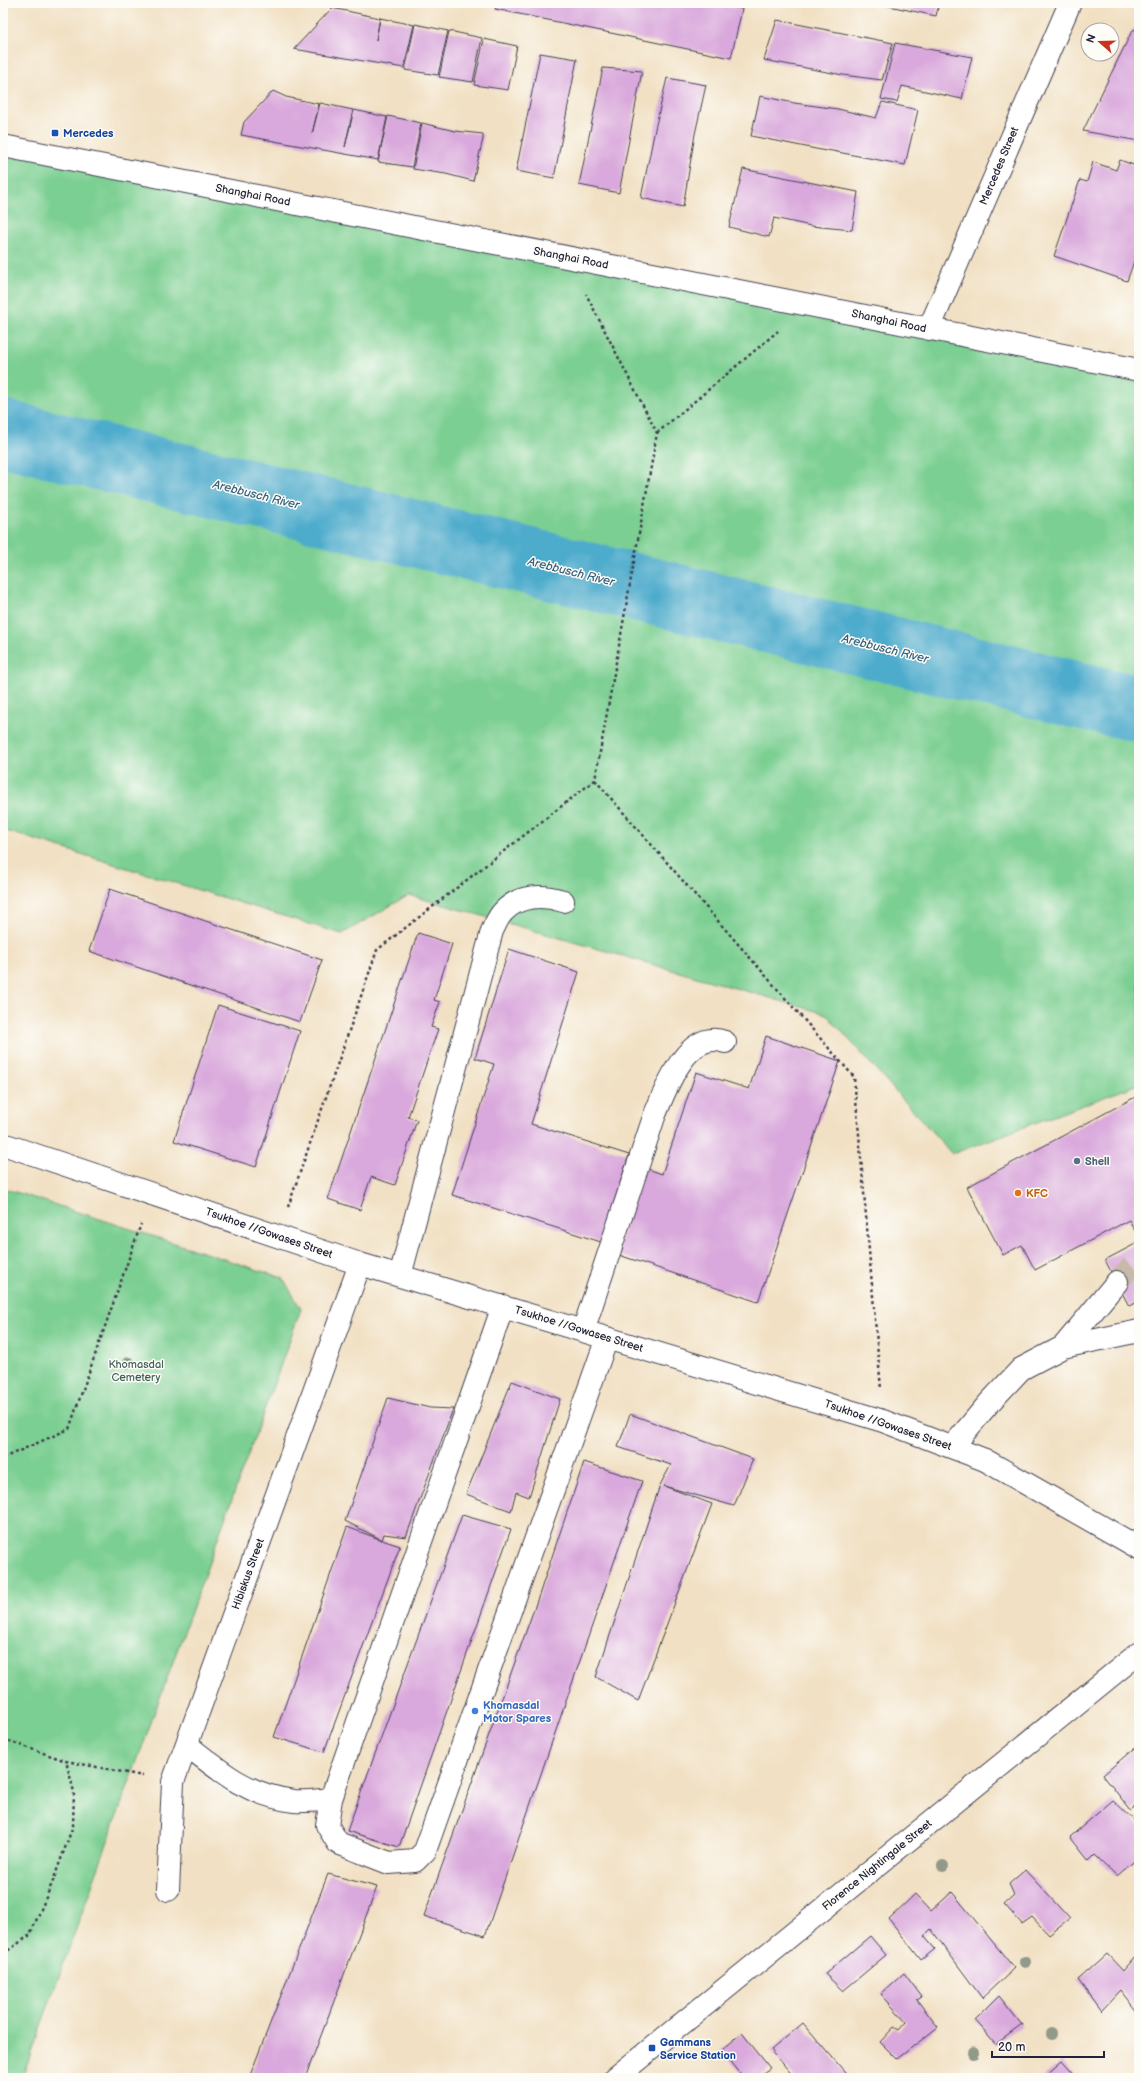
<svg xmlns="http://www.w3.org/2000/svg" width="1142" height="2081" font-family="'Balsamiq Sans',sans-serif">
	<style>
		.green { fill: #7ccf92; stroke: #4f7866 }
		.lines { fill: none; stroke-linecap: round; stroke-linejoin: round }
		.river { stroke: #4eabcc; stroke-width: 67 }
		.building { fill: #d9a8dc }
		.minor-tunnel { stroke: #c8baa8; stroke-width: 22; stroke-dasharray: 22 11; stroke-linecap: butt }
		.minor-casing { stroke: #413e4f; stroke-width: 24 }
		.major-casing { stroke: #413e4f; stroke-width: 24 }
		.path { stroke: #413e4f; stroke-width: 2.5; stroke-dasharray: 3 3; stroke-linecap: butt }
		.minor { stroke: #fff; stroke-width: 22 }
		.major { stroke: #fff; stroke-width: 22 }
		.tree { fill: #919989 }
		.transit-dot { fill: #1a4fb4; stroke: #fdfcf7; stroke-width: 1.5 }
		.service-dot { fill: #5c6f8a; stroke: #fdfcf7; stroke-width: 1.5 }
		.food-dot { fill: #e8710a; stroke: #fdfcf7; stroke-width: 1.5 }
		.shop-dot { fill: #3f7fe0; stroke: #fdfcf7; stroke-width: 1.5 }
		.labels { text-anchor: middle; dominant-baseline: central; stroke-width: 3; stroke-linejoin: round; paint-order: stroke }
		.transit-label { font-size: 11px; font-weight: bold; fill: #164399; stroke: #fdfcf7; text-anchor: start }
		.street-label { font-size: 11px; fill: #22223b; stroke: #fdfcf7 }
		.service-label { font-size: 11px; font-weight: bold; fill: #4e5e75; stroke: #fdfcf7; text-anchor: start }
		.food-label { font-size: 11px; font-weight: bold; fill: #c56008; stroke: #fdfcf7; text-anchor: start }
		.park-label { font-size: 11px; fill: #425f59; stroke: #fdfcf7 }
		.shop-label { font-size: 11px; font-weight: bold; fill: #366cbe; stroke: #fdfcf7; text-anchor: start }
		.water-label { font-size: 12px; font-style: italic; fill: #36607c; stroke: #fdfcf7 }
	</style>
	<rect width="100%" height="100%" fill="#fdfcf7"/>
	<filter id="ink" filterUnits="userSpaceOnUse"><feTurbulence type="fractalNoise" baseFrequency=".025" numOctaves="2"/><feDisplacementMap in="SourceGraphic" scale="8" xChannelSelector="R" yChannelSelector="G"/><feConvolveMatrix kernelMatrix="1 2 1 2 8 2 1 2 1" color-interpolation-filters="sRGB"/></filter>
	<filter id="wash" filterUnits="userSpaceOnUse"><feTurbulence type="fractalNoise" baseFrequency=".012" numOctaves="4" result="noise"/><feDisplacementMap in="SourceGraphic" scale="16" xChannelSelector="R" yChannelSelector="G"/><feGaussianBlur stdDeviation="0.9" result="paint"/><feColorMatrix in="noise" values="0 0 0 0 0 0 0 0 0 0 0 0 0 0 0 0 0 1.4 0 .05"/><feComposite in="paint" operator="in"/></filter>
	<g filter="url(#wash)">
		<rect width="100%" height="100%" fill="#f1e0c3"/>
		<!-- green -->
		<path class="green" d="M3 146 1139 370V1084L952 1154 826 1014 409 895 342 934 3 830Z
			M3 1188 283 1278 301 1309 22 2078H3Z"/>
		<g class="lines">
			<!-- river -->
			<path class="river" d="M3 433 1106 702 1139 708"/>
		</g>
		<g id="blocks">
			<!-- building -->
			<path class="building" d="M499 3H708L742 9 731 58 495 9Z
				M875 3H939L936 16Z
				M332 8 380 18 376 40 380 18 414 25 404 68 294 49Z
				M777 20 893 43 882 80 843 75 764 60Z
				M415 24 448 31 438 75 405 70Z
				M1139 27V141L1083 131 1132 31Z
				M449 31 482 38 473 82 439 77Z
				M484 39 517 46 508 90 474 85Z
				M895 43 972 57 962 99 902 86 897 102 881 99Z
				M540 53 577 59 554 178 516 171Z
				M603 68 642 71 619 193 579 185Z
				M667 78 706 85 695 134 683 207 641 198 655 129Z
				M273 91 286 97 319 104 312 134 320 103 353 110 345 147 354 110 387 117 378 160 241 135 244 122Z
				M760 96 794 103 838 109 876 118 882 102 918 110 905 165 827 150 826 151 751 136Z
				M388 116 421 123 412 167 378 162Z
				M422 123 455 131 483 134V139L473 181 446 174 413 169Z
				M1120 160 1139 167V247L1127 281 1054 256 1080 180 1087 182 1093 162 1116 170Z
				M743 169 858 192 852 230 811 226 774 218 769 237 729 227Z
				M110 889 322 960 300 1022 89 951Z
				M418 933 452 944 434 1000 440 1002 431 1027 438 1029 408 1117 417 1120 395 1185 371 1177 360 1210 328 1199Z
				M509 949 579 972 531 1124 629 1155 601 1242 452 1195 494 1064 475 1058Z
				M218 1005 300 1031 256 1167 174 1141Z
				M766 1036 840 1061 758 1302 616 1254 645 1168 662 1174 696 1072 749 1089Z
				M1139 1095V1238L1129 1220 1035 1270 1022 1245 1003 1255 967 1187Z
				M1139 1242V1301L1129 1306 1105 1260Z
				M512 1381 560 1399 529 1497 516 1492 511 1511 466 1494Z
				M388 1398 430 1408 453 1409 406 1537 384 1534 382 1540 400 1546 324 1752 274 1737 347 1527 382 1540 345 1521Z
				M630 1414 753 1459 734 1506 664 1486 712 1504 638 1701 596 1677 660 1485 671 1465 618 1447Z
				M584 1462 642 1481 485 1936 424 1916 539 1595Z
				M462 1515 511 1529 399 1847 347 1831Z
				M1139 1744V1804L1131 1811 1103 1775Z
				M1113 1800 1139 1825V1857L1117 1876 1095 1855 1089 1861 1070 1837Z
				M1025 1870 1070 1919 1049 1935 1032 1917 1022 1924 1004 1904 1014 1895 1009 1884Z
				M328 1874 377 1887 305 2078H249Z
				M952 1892 1014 1968 982 1998 931 1929 924 1936 935 1949 921 1960 889 1919 915 1894 931 1911Z
				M870 1936 886 1955 843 1991 825 1974Z
				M1107 1954 1123 1971 1137 1955 1139 1957V2013L1121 1990 1101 2011 1078 1980Z
				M904 1973 922 1997 917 2000 938 2027 897 2059 880 2042 894 2027 899 2030 906 2022 881 1994Z
				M999 1996 1022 2025 996 2044 975 2020Z
				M803 2023 850 2078H795L771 2050Z
				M742 2033 770 2068 760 2075 762 2078H741L743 2077 722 2050Z
				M1062 2061 1077 2078H1042Z"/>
		</g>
	</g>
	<g filter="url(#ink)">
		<use href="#blocks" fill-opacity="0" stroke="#413e4f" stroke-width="1"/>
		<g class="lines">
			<!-- minor-tunnel -->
			<path class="minor-tunnel" d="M1117 1282 1139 1258"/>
			<defs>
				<path id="minor" d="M3 146 1139 370
					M929 329 1070 3
					M3 1144 360 1264 883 1421 985 1460 1139 1548
					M400 1276 492 931C495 925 498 917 503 912 518 895 543 894 563 901
					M503 1306 331 1799 327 1825 338 1843 389 1863 415 1861 425 1851 607 1338
					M583 1331 654 1117C665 1090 687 1028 725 1042
					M1063 1347 1117 1282
					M953 1446 989 1403 1021 1369 1063 1347 1139 1331
					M187 1745C222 1773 248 1795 294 1801 306 1802 319 1800 331 1799
					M168 1890 173 1782 360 1264"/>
				<path id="major" d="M615 2078 1139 1653"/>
			</defs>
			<!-- minor casing -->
			<use href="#minor" class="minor-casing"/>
			<!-- major casing -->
			<use href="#major" class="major-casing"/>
			<!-- path -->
			<path class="path" d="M657 433 778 331
				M595 780 854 1077 881 1389
				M288 1207 377 950 595 780 657 433 586 294
				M3 1458 69 1429 141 1224
				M3 1739 66 1761 143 1776
				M3 1954 30 1935 53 1881 73 1826 74 1792 66 1761
				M3 1969 7 1971 3 1989"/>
			<!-- minor -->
			<use href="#minor" class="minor"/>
			<!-- major -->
			<use href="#major" class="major"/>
		</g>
		<!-- trees -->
		<g class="tree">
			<circle cx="129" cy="1363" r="6"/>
			<circle cx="943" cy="1866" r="6"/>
			<circle cx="1025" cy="1962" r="6"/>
			<circle cx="1051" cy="2034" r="6"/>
			<circle cx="973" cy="2053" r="6"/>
		</g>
	</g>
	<!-- markers -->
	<g class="transit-dot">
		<rect x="51" y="129" width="8" height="8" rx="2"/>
		<rect x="648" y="2044" width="8" height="8" rx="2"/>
	</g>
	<circle class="service-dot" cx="1077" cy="1161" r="4"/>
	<circle class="food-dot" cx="1018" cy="1193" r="4"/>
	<circle class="shop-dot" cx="475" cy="1711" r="4"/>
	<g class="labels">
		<!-- transit labels -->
		<g class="transit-label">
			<text x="63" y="133">Mercedes</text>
			<text x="660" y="2042">Gammans<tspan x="660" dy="13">Service Station</tspan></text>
		</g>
		<!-- street labels -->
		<g class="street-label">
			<text transform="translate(999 166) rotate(-67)">Mercedes Street</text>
			<text transform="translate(253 195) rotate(11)">Shanghai Road</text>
			<text transform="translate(571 258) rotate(11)">Shanghai Road</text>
			<text transform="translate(889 321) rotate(12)">Shanghai Road</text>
			<text transform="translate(269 1233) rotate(19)">Tsukhoe //Gowases Street</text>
			<text transform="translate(579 1329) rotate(17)">Tsukhoe //Gowases Street</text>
			<text transform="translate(888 1425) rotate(19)">Tsukhoe //Gowases Street</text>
			<text transform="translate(248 1574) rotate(-70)">Hibiskus Street</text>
			<text transform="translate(877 1865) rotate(-39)">Florence Nightingale Street</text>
		</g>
		<!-- service labels -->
		<g class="service-label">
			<text x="1085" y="1161">Shell</text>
		</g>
		<!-- food labels -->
		<g class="food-label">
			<text x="1026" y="1193">KFC</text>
		</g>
		<!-- park labels -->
		<g class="park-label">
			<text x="136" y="1364">Khomasdal<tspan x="136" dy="13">Cemetery</tspan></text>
		</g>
		<!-- shop labels -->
		<g class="shop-label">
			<text x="483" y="1705">Khomasdal<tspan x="483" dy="13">Motor Spares</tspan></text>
		</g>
		<!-- water labels -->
		<g class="water-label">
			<text transform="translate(256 495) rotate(14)">Arebbusch River</text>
			<text transform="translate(571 572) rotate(14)">Arebbusch River</text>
			<text transform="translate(885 649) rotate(14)">Arebbusch River</text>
		</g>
	</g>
	<!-- margin -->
	<rect width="1142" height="2081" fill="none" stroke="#fdfcf7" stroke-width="16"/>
	<!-- north arrow -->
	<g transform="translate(1100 42) rotate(290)"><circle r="19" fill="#fdfcf7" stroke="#a5a5ac"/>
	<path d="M0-3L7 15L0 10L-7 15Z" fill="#c8321e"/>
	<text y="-6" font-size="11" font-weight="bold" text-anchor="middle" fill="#22223b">N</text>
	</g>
	<!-- scale -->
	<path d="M992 2051v6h112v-6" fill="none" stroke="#22223b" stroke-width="2"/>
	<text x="998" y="2051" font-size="12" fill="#22223b" stroke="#fdfcf7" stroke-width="3" paint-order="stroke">20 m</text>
</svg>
